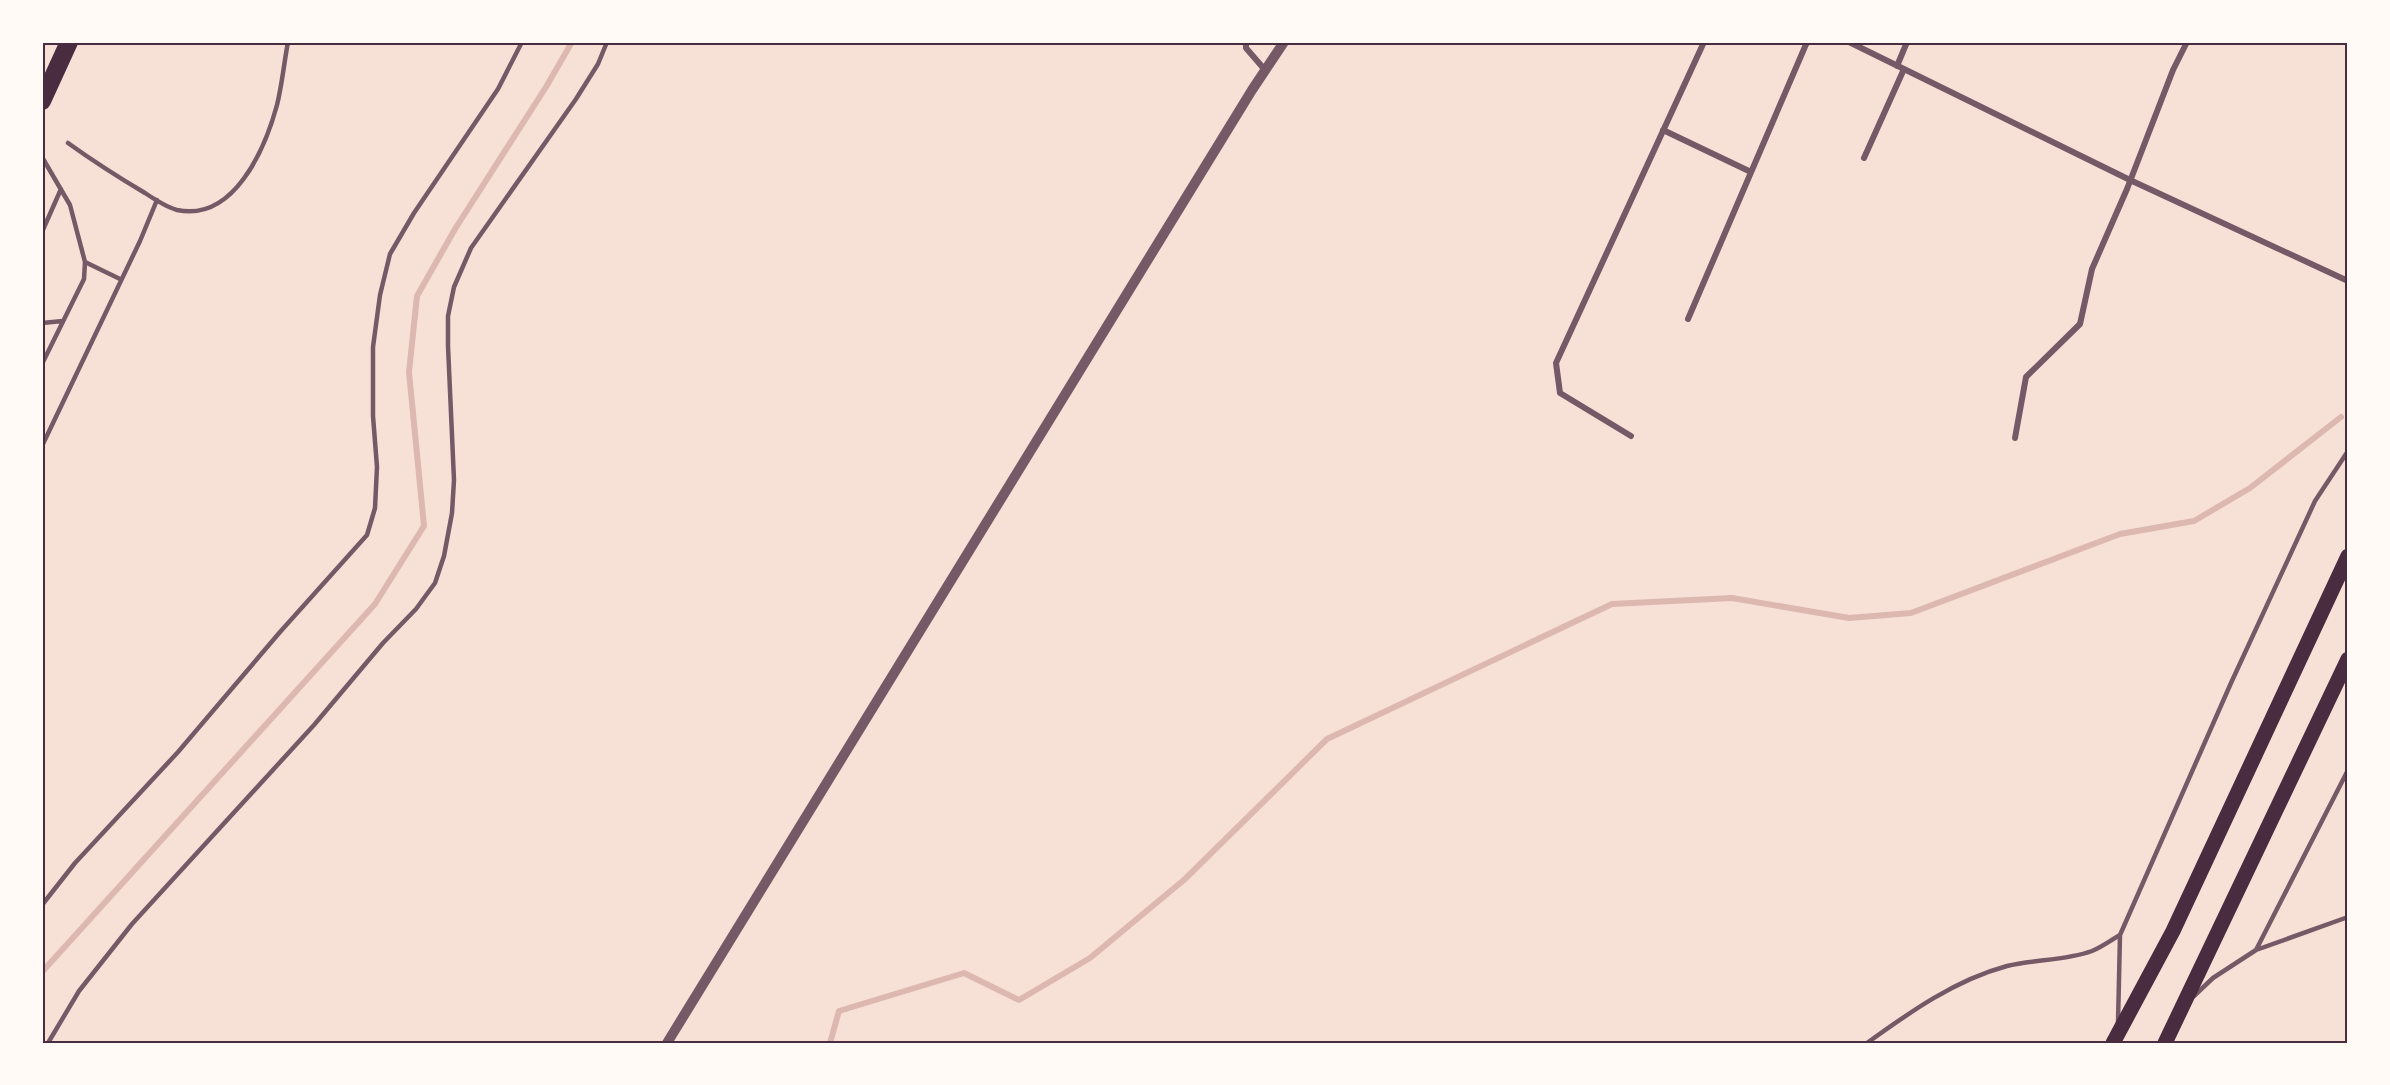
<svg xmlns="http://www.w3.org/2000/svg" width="2390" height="1085" font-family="'Crimson Pro',serif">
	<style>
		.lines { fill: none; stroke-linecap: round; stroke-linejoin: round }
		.stream { stroke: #dcb8b0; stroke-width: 6 }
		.service { stroke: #755966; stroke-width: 4.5 }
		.minor { stroke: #755966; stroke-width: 6 }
		.tertiary { stroke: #755966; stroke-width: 10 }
		.primary { stroke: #4a2c40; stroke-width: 15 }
		.motorway { stroke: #4a2c40; stroke-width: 18 }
		.neatline { fill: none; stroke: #4a2c40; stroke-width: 2 }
	</style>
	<rect width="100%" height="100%" fill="#f7e1d7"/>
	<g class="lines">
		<!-- stream -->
		<path class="stream" d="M42 972 375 604 424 526 409 372 417 296 455 229 546 87 572 42
			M830 1043 839 1011 964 973 1019 1000 1090 958 1185 879 1327 739 1612 604 1732 598 1849 618 1911 613 2120 534 2194 521 2250 488 2341 417"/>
		<!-- service -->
		<path class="service" d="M68 143C93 161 118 177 145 193 154 199 166 207 177 210 234 222 265 149 277 105 282 85 284 63 288 42
			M42 157 70 205 85 262 84 279 42 364
			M42 232 61 189
			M85 262 120 279
			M42 323 63 321
			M42 446 140 241 157 200
			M42 905 75 863 178 752 280 632 367 535 375 508 377 467 373 416V347L380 295 390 254 414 213 498 89 522 42
			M2256 950 2348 770
			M2194 996 2213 978 2256 950 2348 917
			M2118 1023 2120 935 2231 683 2315 501 2348 451
			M48 1043 79 991 132 924 314 725 383 643 416 609 435 583 444 556 452 513 454 480 448 346V316L454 287 471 248 576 99 598 64 607 42
			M1867 1043C1910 1012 1955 980 2007 966 2035 959 2065 961 2092 951 2102 947 2111 940 2120 935"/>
		<!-- minor -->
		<path class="minor" d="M1246 42V48L1265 70
			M1849 42 2130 180 2348 281
			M1897 66 1907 42
			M1663 130 1751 172
			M1864 158 1904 69
			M1688 319 1807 42
			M1631 436 1560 393 1556 363 1704 42
			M2015 438 2026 377 2080 324 2092 269 2127 189 2173 70 2187 42"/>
		<!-- tertiary -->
		<path class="tertiary" d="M667 1043 1252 90 1284 42"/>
		<!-- primary -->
		<path class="primary" d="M2113 1043 2173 931 2348 556
			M2165 1043 2348 659"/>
		<!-- motorway -->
		<path class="motorway" d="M42 101 69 42"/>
	</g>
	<!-- border -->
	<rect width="2390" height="1085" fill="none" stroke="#fffaf5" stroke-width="87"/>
	<rect x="44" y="44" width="2302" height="998" class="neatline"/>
</svg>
